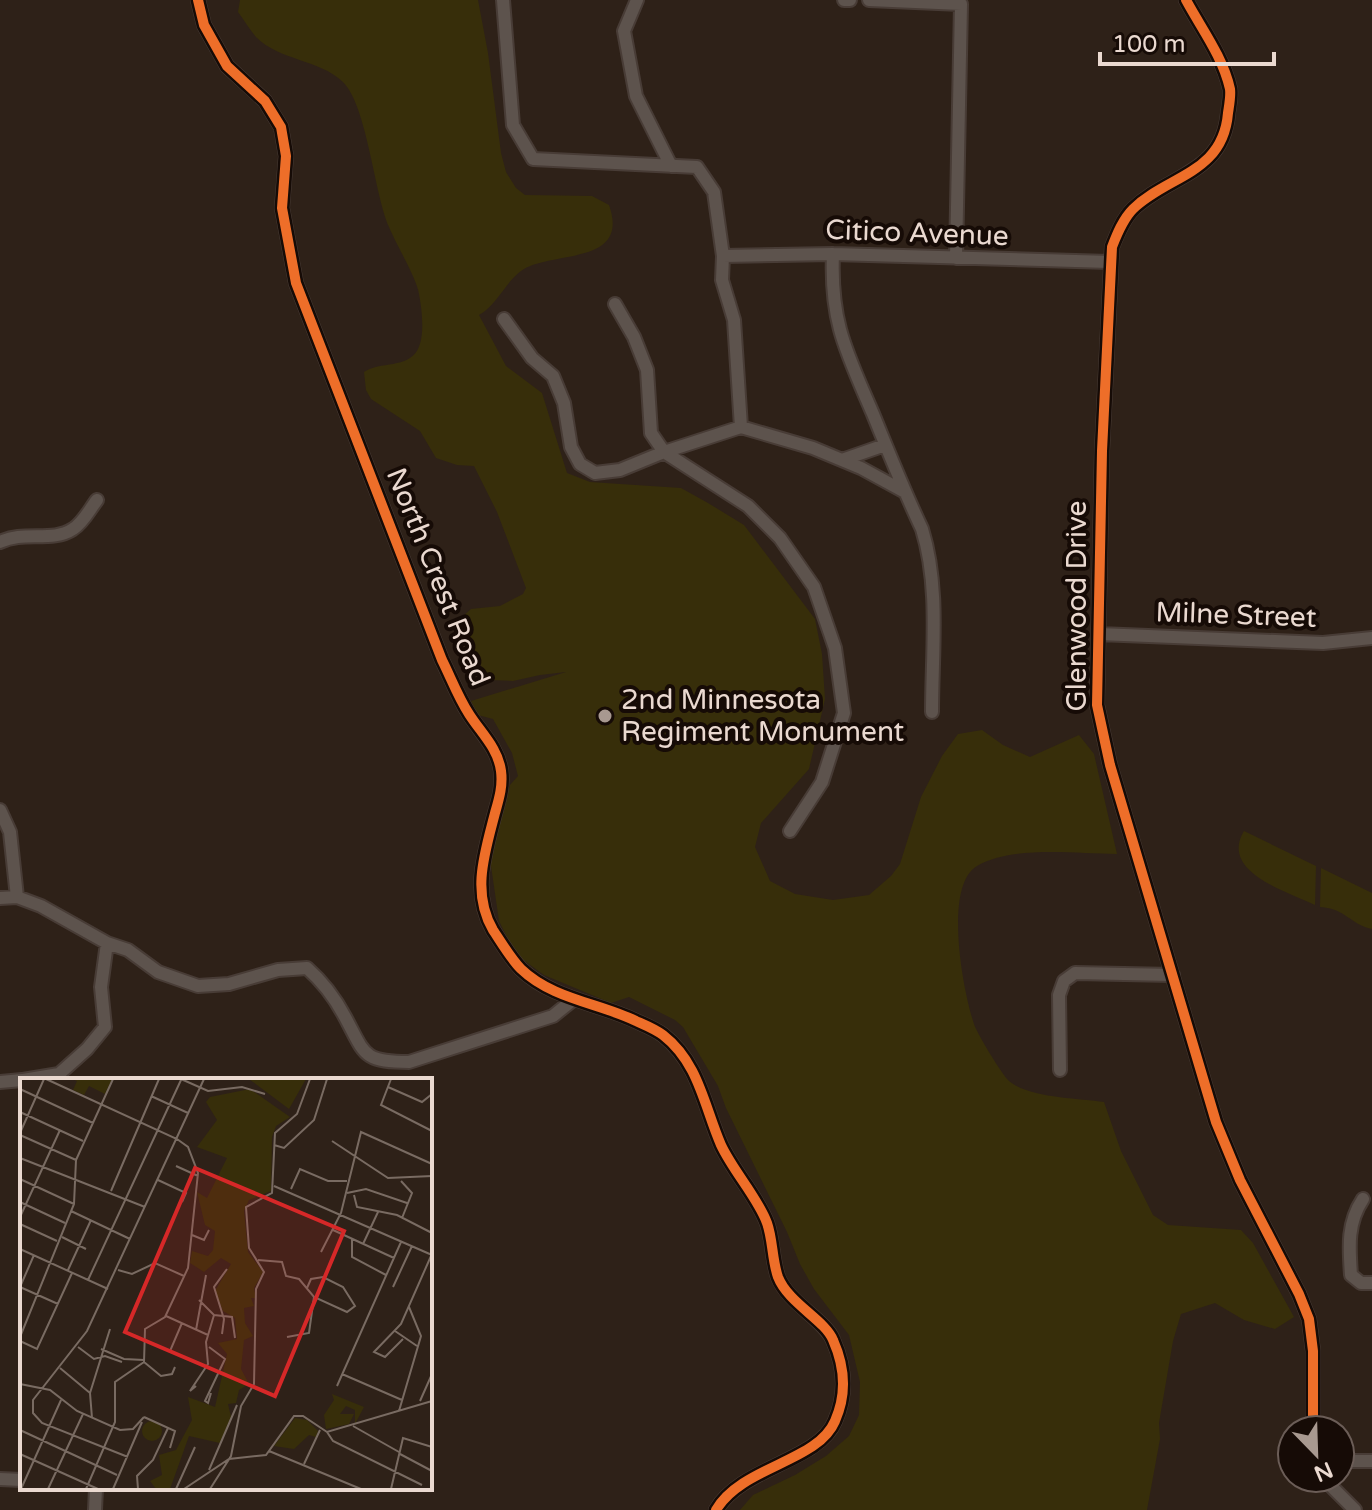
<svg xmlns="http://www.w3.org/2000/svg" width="1372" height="1510" font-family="'Varela Round',sans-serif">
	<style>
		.green { fill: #372e0a }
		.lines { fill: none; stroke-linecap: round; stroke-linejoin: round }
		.minor-casing { stroke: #483c36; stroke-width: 16 }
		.minor { stroke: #5d534d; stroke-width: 12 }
		.cycleway-casing { stroke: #160b06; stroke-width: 15 }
		.cycleway { stroke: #ee6e29; stroke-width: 10 }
		.poi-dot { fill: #a89990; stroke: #160b06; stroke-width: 3 }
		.labels { text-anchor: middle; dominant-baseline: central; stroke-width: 8; stroke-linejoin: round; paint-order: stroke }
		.street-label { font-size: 28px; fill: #ead9d0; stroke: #160b06 }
		.poi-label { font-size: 28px; fill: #ead9d0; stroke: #160b06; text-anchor: start }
		.inset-road { fill: none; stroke: #796b62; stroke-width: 2 }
		.view { fill: #d62828; fill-opacity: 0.15; stroke: #d62828; stroke-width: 4 }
		.inset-edge { fill: none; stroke: #ead9d0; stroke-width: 4 }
	</style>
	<rect width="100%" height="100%" fill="#2e2118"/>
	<!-- green -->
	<path class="green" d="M240 0H478L488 53 501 153 506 172 516 188 525 195 592 196 609 205C631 267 549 250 521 271 504 284 497 305 479 315L506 366 542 393 567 473 590 482 681 488 708 503 744 525 815 619 822 654 825 699 809 769 761 823 755 847 770 881 795 894 833 900 869 895 891 876 900 864 921 797 942 756 958 734 982 730 1003 745 1030 757 1079 735 1094 754 1117 854C1076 854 1013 845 977 866 943 886 963 991 974 1024 976 1032 1003 1076 1009 1081 1029 1098 1078 1098 1104 1102L1121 1151 1153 1215 1168 1225 1241 1230 1253 1243 1294 1317 1275 1329 1244 1320 1215 1303 1181 1314 1173 1341 1159 1423 1160 1439 1147 1510H740L753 1495 795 1475 826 1456 849 1436 859 1415 860 1382 849 1335 814 1289 800 1264 787 1232 726 1108 718 1086 683 1027 675 1020 629 997 611 1003 544 975 522 959 510 943 499 921 490 859 510 785 518 776 512 753 493 719 478 715 471 701 566 672 540 675 513 681 491 680 463 641 460 633 462 617 471 609 500 606 523 594 526 588 497 512 474 466 457 465 436 458 420 431 371 399 366 390 364 372C380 361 408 369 418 349 425 335 422 310 419 294 417 279 396 244 389 227 374 192 367 106 343 82 319 59 280 61 256 37 250 30 244 20 238 12Z
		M1244 831 1316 866 1315 905C1288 892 1219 872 1244 831Z
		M1321 868 1372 893V929C1349 924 1347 909 1320 907Z"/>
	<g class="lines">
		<defs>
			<path id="minor" d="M198 0 204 25 227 66 265 101 281 127 286 156 282 208 296 283 442 660C451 678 458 697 469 714 481 733 498 748 501 771 503 786 499 799 495 813 485 852 471 892 493 930 501 942 511 959 521 969 552 999 599 1003 636 1021 645 1025 655 1029 663 1035 699 1063 704 1106 721 1145 733 1171 758 1198 767 1223 773 1240 772 1260 778 1277 788 1303 825 1320 833 1340 845 1367 847 1394 835 1421 818 1462 742 1466 716 1510
				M503 0 513 125 533 159 697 167 714 192 723 256 722 280 734 320 741 427
				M637 0 624 31 636 96 671 166
				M844 0H850
				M869 0 961 4 956 258
				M1186 0C1201 28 1223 57 1230 89 1231 96 1229 106 1228 113 1223 174 1168 175 1133 209 1123 219 1117 234 1112 247L1102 451 1097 705 1110 765 1216 1122 1240 1180 1299 1294 1309 1319 1313 1351V1430
				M833 254C830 323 847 353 873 414 889 453 904 491 922 529 940 587 932 652 932 712
				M723 256 833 254 1110 262
				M615 304 634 337 647 370 651 433 664 452 748 506 780 538 814 587 835 648 844 713 822 782 790 831
				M504 319 532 358 553 376 564 403 571 447 580 464 595 473 620 470 664 452 741 427 813 448 861 468 905 492
				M842 460 885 445
				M0 542C24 530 52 543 73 529 83 523 90 509 97 500
				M1099 634 1323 643 1372 638
				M0 810 10 832 17 897
				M0 898 17 897 41 906 107 943 128 950 158 972 198 986 229 984 278 970 307 968C323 982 335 998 345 1017 365 1054 362 1062 409 1062L553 1016 574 999
				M1060 1070 1059 995 1064 981 1075 973 1173 975
				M23 1080 59 1074 87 1049 105 1027 101 987 107 943
				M0 1082 22 1080
				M1363 1199C1347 1223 1349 1247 1351 1275L1361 1283H1372
				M1340 1461H1372
				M1327 1478 1330 1485 1355 1510
				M0 1479 22 1480
				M95 1510 96 1488"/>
		</defs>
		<!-- minor casing -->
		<use href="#minor" class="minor-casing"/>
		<!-- minor -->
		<use href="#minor" class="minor"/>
		<defs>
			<path id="cycleway" d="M198 0 204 25 227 66 265 101 281 127 286 156 282 208 296 283 442 660C451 678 458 697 469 714 481 733 498 748 501 771 503 786 499 799 495 813 485 852 471 892 493 930 501 942 511 959 521 969 552 999 599 1003 636 1021 645 1025 655 1029 663 1035 699 1063 704 1106 721 1145 733 1171 758 1198 767 1223 773 1240 772 1260 778 1277 788 1303 825 1320 833 1340 845 1367 847 1394 835 1421 818 1462 742 1466 716 1510
				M1186 0C1201 28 1223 57 1230 89 1231 96 1229 106 1228 113 1223 174 1168 175 1133 209 1123 219 1117 234 1112 247L1102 451 1097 705 1110 765 1216 1122 1240 1180 1299 1294 1309 1319 1313 1351V1430"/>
		</defs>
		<!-- cycleway casing -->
		<use href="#cycleway" class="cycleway-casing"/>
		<!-- cycleway -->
		<use href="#cycleway" class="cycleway"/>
	</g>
	<!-- markers -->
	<circle class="poi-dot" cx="605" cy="716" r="8"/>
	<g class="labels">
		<!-- street labels -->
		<g class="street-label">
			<text transform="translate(917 233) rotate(2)">Citico Avenue</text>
			<text transform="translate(438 577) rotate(68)">North Crest Road</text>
			<text transform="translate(1077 606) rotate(-90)">Glenwood Drive</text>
			<text transform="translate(1236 615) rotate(2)">Milne Street</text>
		</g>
		<!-- poi labels -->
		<g class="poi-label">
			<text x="621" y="700">2nd Minnesota<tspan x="621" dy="32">Regiment Monument</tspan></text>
		</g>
	</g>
	<!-- overview -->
	<g transform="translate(20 1078)">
		<rect width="412" height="412" fill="#2e2118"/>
		<path d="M52 1H92L85 16 69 8 64 17 53 12 57 3ZM229 1H286L269 31ZM230 11 270 39 256 48 252 59 251 113 229 122 224 133 228 174 243 194 234 210 236 220H231L234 228 224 230 225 245 233 258 224 262 221 291 229 306 219 312 216 325 208 326 211 339 200 365 169 358 150 411H136L130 403 142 397 139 377 156 372 172 342 168 319 195 329 207 276 198 265 217 261 215 240 203 233 195 213 211 186 201 180 184 194 170 185 172 173 188 178 193 172 195 153 185 147 177 114 187 120 207 80 177 69 197 42 186 24 190 19ZM312 316 344 329 335 346V332L326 328 320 336H334L329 346 306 351 304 337 314 322ZM275 340 287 342 298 353 296 359 289 357 274 371 254 368ZM122 353a10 10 0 1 1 20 0a10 10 0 1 1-20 0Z" fill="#372e0a"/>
		<path class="inset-road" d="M26 1 157 61 168 69 178 95 168 190 145 239 125 251 124 284 95 304V344L66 411M161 1 188 13 222 9 245 16M371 1 361 27 412 53M368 9 402 24 412 16M0 11 73 45M131 18 168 35M0 34 63 63M0 55 24 1M0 57 56 82M312 63 368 100 412 98M254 67 264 70 294 42 307 1M0 80 125 129M156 88 178 98M0 101 54 126M138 102 166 115 162 124M381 103 392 115 382 140M254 108 412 177M271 111 280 91 308 103H327M91 113 139 1M327 115 346 111 387 125M334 117 337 129 377 137 412 155M0 124 45 145M51 133 110 161M0 139 40 52M0 146 37 163M313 152 374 180M172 157 184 162 189 152M42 159 66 171M332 161V179L366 197M343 166 358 134M0 171 88 211M301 174 321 135 341 54 412 86M238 182 262 184 266 198 279 201 294 219 327 234 335 228 323 209 303 199 291 201 287 210M48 192 71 142M98 192 112 196 135 185 164 198M68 202 161 2M0 209 38 226M0 209 14 177M373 209 392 168M179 222 194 237 212 239 215 260M146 238 188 257M162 245 150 273 163 279M176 252 186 197M375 253 397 268M202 256 204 241 194 209 207 191M0 259 54 126 56 82 93 1M267 259 289 255 294 219M383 261 365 279 354 274 381 246 411 178M0 263 17 271 52 195M58 269 74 281 85 278 102 284M189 269 205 281 185 323 188 325 191 315M81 271 104 281 124 282M124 284 141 298 152 296 155 289M40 290 70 315M322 296 382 322M0 306 30 312 57 333 100 352 113 351 124 339M176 308 170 313 188 286 186 264 194 237M317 308 381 164M400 323 412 296M379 333 401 258 389 229M124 339 155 353 150 370M72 340 70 315 90 251M333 348 379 374M0 352 97 397M307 354 313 363 402 407M249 373 341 411M0 376 78 411M380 376 412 393M108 379 22 345 13 335V322L67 253 184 1M284 386 300 352M189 392 217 327M1 411 41 322M28 411 63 336M93 411 122 344M118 411 117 398 133 382 148 350M156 411 175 369M164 411 209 381 246 377 274 338H283L307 354 412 323M190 411 211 378 221 328 234 306 236 211 244 194 229 170 226 129 252 115 255 55 277 36 290 1M371 411 383 360 412 369"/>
		<path class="view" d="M175 90 324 153 255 318 105 254Z"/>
		<rect width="412" height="412" class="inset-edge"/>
	</g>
	<!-- north arrow -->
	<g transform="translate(1316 1454) rotate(157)"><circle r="38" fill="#160b06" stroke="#6b5d57" stroke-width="2"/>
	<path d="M0-6L14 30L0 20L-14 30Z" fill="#a89990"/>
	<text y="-12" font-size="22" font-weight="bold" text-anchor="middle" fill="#ead9d0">N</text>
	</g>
	<!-- scale -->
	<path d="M1100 52v12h174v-12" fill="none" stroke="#ead9d0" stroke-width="4"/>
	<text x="1112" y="52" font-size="24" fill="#ead9d0" stroke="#160b06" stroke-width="6" paint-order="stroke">100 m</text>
</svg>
